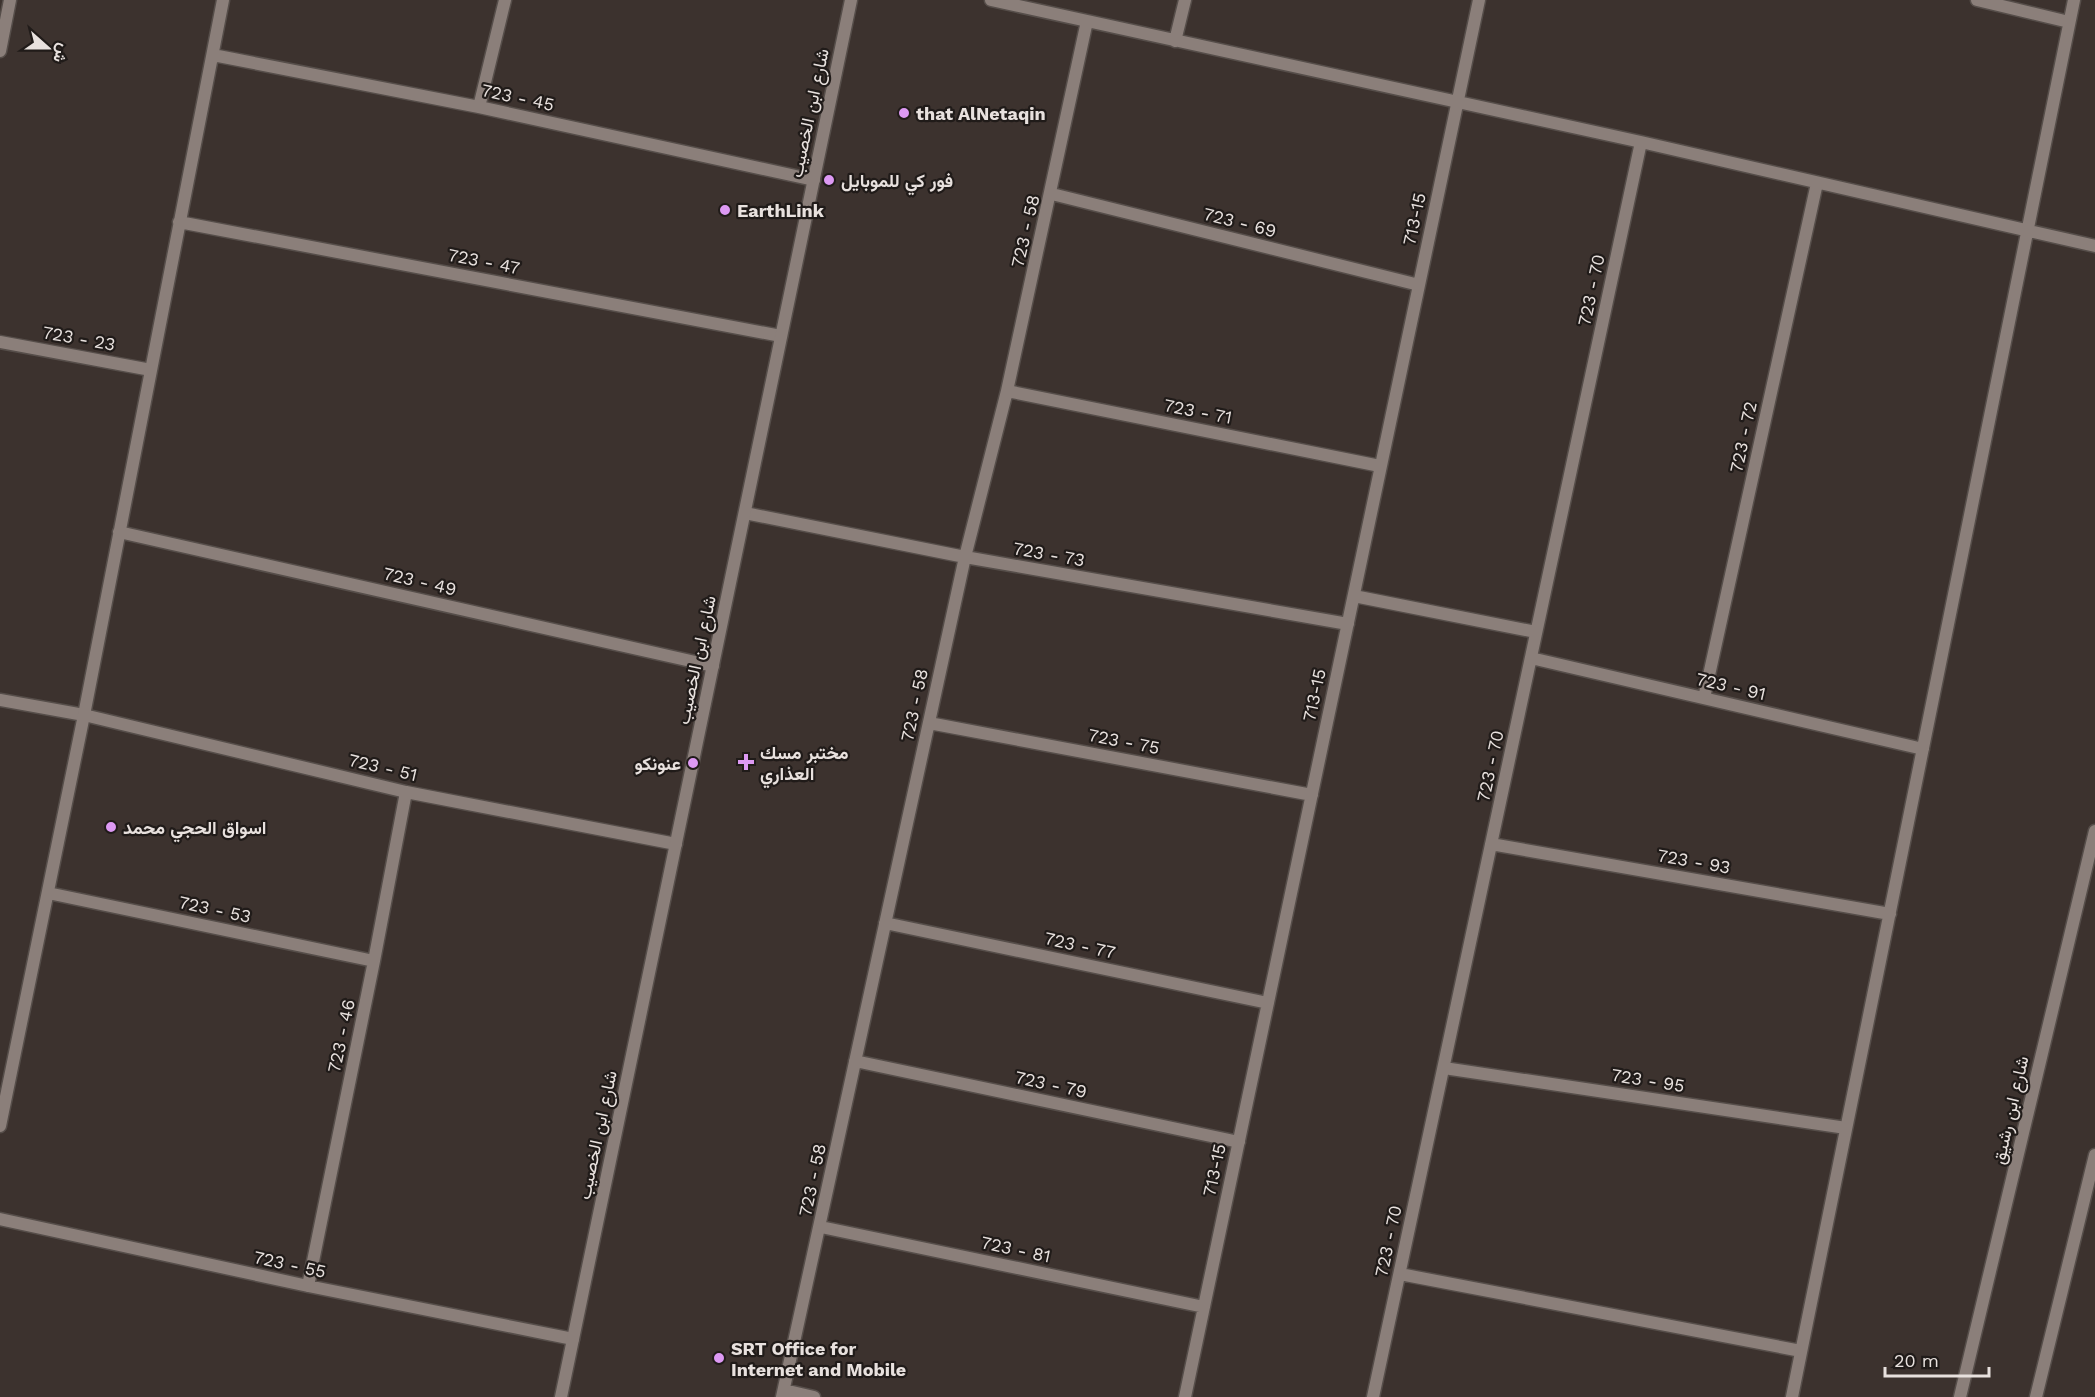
<svg xmlns="http://www.w3.org/2000/svg" width="2095" height="1397" font-family="'Work Sans',Vazirmatn,sans-serif">
	<style>
		.lines { fill: none; stroke-linecap: round; stroke-linejoin: round }
		.service-casing { stroke: #564e4a; stroke-width: 15 }
		.minor-casing { stroke: #564e4a; stroke-width: 15 }
		.tertiary-casing { stroke: #564e4a; stroke-width: 15 }
		.service { stroke: #8b7f7a; stroke-width: 12 }
		.minor { stroke: #8b7f7a; stroke-width: 12 }
		.tertiary { stroke: #8b7f7a; stroke-width: 12 }
		.poi-dot { fill: #dd99f3; stroke: #201b19; stroke-width: 2 }
		.labels { text-anchor: middle; dominant-baseline: central; stroke-width: 4.5; stroke-linejoin: round; paint-order: stroke }
		.street-label { font-size: 18px; fill: #e8e1de; stroke: #201b19 }
		.poi-label { font-size: 18px; font-weight: bold; fill: #e8e1de; stroke: #201b19; text-anchor: start }
	</style>
	<rect width="100%" height="100%" fill="#3c322e"/>
	<g class="lines">
		<defs>
			<path id="service" d="M0 700 84 715"/>
			<path id="minor" d="M991 0 1641 142 2095 246
				M1977 0 2069 22
				M1175 41 1185 0
				M0 51 10 0
				M213 55 479 107 814 180
				M479 107 505 0
				M1052 194 1419 285
				M179 222 781 336
				M0 342 151 370
				M1007 391 1380 466
				M745 513 965 557 1348 624
				M119 532 713 666
				M1354 596 1536 632
				M1531 658 1923 749
				M1704 698 1817 183
				M84 715 406 792 676 844
				M929 723 1312 795
				M1491 844 1890 914
				M48 893 374 961
				M885 923 1268 1003
				M855 1061 1239 1142
				M1444 1068 1846 1128
				M0 1126 84 715 223 0
				M0 1219 308 1286 573 1339
				M821 1227 1204 1307
				M1400 1274 1801 1351
				M308 1286 374 961 406 792
				M784 1390 814 1397
				M782 1397 965 557 1007 391 1087 21
				M1185 1397 1479 0
				M1373 1397 1641 142
				M1792 1397 2074 0
				M1960 1397 2095 831
				M2036 1397 2095 1155"/>
			<path id="tertiary" d="M561 1397 851 0"/>
		</defs>
		<!-- service casing -->
		<use href="#service" class="service-casing"/>
		<!-- minor casing -->
		<use href="#minor" class="minor-casing"/>
		<!-- tertiary casing -->
		<use href="#tertiary" class="tertiary-casing"/>
		<!-- service -->
		<use href="#service" class="service"/>
		<!-- minor -->
		<use href="#minor" class="minor"/>
		<!-- tertiary -->
		<use href="#tertiary" class="tertiary"/>
	</g>
	<!-- markers -->
	<g class="poi-dot">
		<circle cx="904" cy="113" r="6"/>
		<circle cx="829" cy="180" r="6"/>
		<circle cx="725" cy="210" r="6"/>
		<path d="M743 753h6v6h6v6h-6v6h-6v-6h-6v-6h6z"/>
		<circle cx="693" cy="763" r="6"/>
		<circle cx="111" cy="827" r="6"/>
		<circle cx="719" cy="1358" r="6"/>
	</g>
	<g class="labels">
		<!-- street labels -->
		<g class="street-label">
			<text transform="translate(518 97) rotate(12)">723 - 45</text>
			<text transform="translate(809 113) rotate(-78)">شارع ابن الخصيب</text>
			<text transform="translate(1414 219) rotate(-78)">713-15</text>
			<text transform="translate(1240 222) rotate(14)">723 - 69</text>
			<text transform="translate(1025 231) rotate(-77)">723 - 58</text>
			<text transform="translate(484 261) rotate(11)">723 - 47</text>
			<text transform="translate(1591 290) rotate(-78)">723 - 70</text>
			<text transform="translate(79 338) rotate(10)">723 - 23</text>
			<text transform="translate(1198 411) rotate(11)">723 - 71</text>
			<text transform="translate(1743 437) rotate(-78)">723 - 72</text>
			<text transform="translate(1049 554) rotate(10)">723 - 73</text>
			<text transform="translate(420 581) rotate(13)">723 - 49</text>
			<text transform="translate(696 660) rotate(-78)">شارع ابن الخصيب</text>
			<text transform="translate(1731 686) rotate(13)">723 - 91</text>
			<text transform="translate(1314 695) rotate(-78)">713-15</text>
			<text transform="translate(914 705) rotate(-78)">723 - 58</text>
			<text transform="translate(1124 741) rotate(11)">723 - 75</text>
			<text transform="translate(1490 766) rotate(-78)">723 - 70</text>
			<text transform="translate(383 767) rotate(13)">723 - 51</text>
			<text transform="translate(1694 861) rotate(10)">723 - 93</text>
			<text transform="translate(215 909) rotate(12)">723 - 53</text>
			<text transform="translate(1080 945) rotate(12)">723 - 77</text>
			<text transform="translate(341 1036) rotate(-78)">723 - 46</text>
			<text transform="translate(1648 1080) rotate(9)">723 - 95</text>
			<text transform="translate(1051 1084) rotate(12)">723 - 79</text>
			<text transform="translate(2010 1110) rotate(-77)">شارع ابن رشيق</text>
			<text transform="translate(597 1135) rotate(-78)">شارع ابن الخصيب</text>
			<text transform="translate(1214 1170) rotate(-78)">713-15</text>
			<text transform="translate(812 1180) rotate(-78)">723 - 58</text>
			<text transform="translate(1388 1241) rotate(-78)">723 - 70</text>
			<text transform="translate(1016 1249) rotate(12)">723 - 81</text>
			<text transform="translate(290 1264) rotate(12)">723 - 55</text>
		</g>
		<!-- poi labels -->
		<g class="poi-label">
			<text x="916" y="113">that AlNetaqin</text>
			<text x="841" y="180">فور كي للموبايل</text>
			<text x="737" y="210">EarthLink</text>
			<text x="760" y="752">مختبر مسك<tspan x="760" dy="21">العذاري</tspan></text>
			<text x="681" y="763" text-anchor="end">عنونكو</text>
			<text x="123" y="827">اسواق الحجي محمد</text>
			<text x="731" y="1348">SRT Office for<tspan x="731" dy="21">Internet and Mobile</tspan></text>
		</g>
	</g>
	<!-- north arrow -->
	<g transform="translate(48 48) rotate(111)" stroke="#201b19" stroke-width="4.5" paint-order="stroke">
	<path d="M0-4.5L10 22L0 15L-10 22Z" fill="#e8e1de"/>
	<text y="-9" font-size="16" font-weight="bold" text-anchor="middle" fill="#e8e1de">ش</text>
	</g>
	<!-- scale -->
	<path d="M1885 1367v9h104v-9" fill="none" stroke="#e8e1de" stroke-width="3"/>
	<text x="1894" y="1367" font-size="18" fill="#e8e1de" stroke="#201b19" stroke-width="4.5" paint-order="stroke">20 m</text>
</svg>
